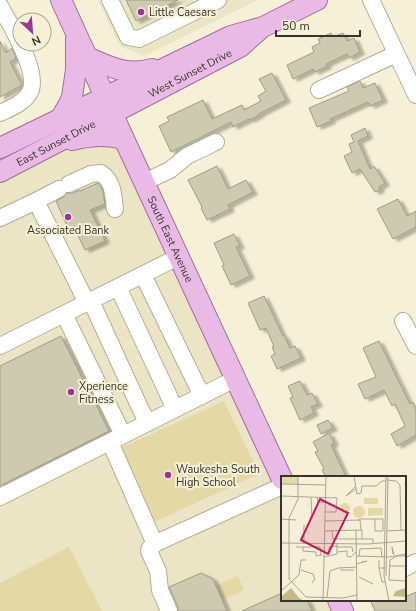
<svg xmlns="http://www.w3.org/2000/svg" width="416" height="611" font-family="'Nunito Sans',sans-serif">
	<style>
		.built { fill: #ebe4c5 }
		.green { fill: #e4d8a4 }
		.building { fill: #cec9b1; stroke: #a09b84; filter: url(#shadow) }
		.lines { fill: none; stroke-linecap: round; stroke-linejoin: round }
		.minor-casing { stroke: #b3ad96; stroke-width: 18 }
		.major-casing { stroke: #a16e98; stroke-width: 22 }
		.minor { stroke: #fff; stroke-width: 16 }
		.major { stroke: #e9bae5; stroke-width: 20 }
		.poi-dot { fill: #9c3498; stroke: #f5f0d7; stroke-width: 1.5 }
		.labels { text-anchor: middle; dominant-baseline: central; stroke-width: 4; stroke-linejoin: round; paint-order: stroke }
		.poi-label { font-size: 11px; fill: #37352b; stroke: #f5f0d7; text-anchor: start }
		.street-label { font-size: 11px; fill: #37352b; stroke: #f5f0d7 }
		.inset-road { fill: none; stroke: #a9a592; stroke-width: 1 }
		.view { fill: #c2185b; fill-opacity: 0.15; stroke: #c2185b; stroke-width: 2 }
		.inset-edge { fill: none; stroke: #37352b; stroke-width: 2 }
	</style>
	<defs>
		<filter id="shadow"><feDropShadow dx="4.5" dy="2.5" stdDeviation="1" flood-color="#0004"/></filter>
	</defs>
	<rect width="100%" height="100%" fill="#f5f0d7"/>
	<!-- built -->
	<path class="built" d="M98 0H258L144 56 122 47 118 42Z
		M114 144 118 149 282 504V600H326L332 611H0V182L69 147Z"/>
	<!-- green -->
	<path class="green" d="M224 401 259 474 154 522 121 448Z
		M69 547 102 611H0V583Z
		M238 576 244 590 222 600 216 586Z"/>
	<!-- building -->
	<path class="building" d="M126 0H178L136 21Z
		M331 33 333 37 343 33 347 41 354 38 360 52 349 58 347 54 326 64 327 66 315 72 313 69 293 79 287 65 314 52 312 47 320 43 318 39Z
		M0 41 6 53 12 48 16 58 10 62 22 85 0 97Z
		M272 73 286 100 259 114V115L250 120 249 119 233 127 231 122 171 152 159 126 169 121 167 117 203 100 212 119 242 105 244 110 261 101 258 96 266 91 259 79Z
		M360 81 363 88 375 83 383 100 370 106 368 102 330 119 331 121 317 127 309 108 349 91 347 87Z
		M365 128 368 136 358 141 370 169 374 166 385 183 379 187 380 190 375 192 360 169 352 173 344 156 352 152 349 144 354 142 351 135Z
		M217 166 228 189 246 180 253 192 228 205 230 209 207 220 201 208 202 207 188 180Z
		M98 183 100 186 103 192 105 204 90 210 105 241 85 250 74 227 69 230 56 201 64 197 67 193H73L79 190 80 191Z
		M398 199 407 216 416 211V227L393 239 377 209Z
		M234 234 240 246 236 247 250 276 231 285 222 266 224 265 214 243Z
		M264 296 283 336 284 335 290 348 295 346 301 358 277 369 271 356 275 354 272 347H274L266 328 260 330 248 303Z
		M61 336 109 431 0 486V366Z
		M379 341 395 374 410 404 413 402 416 410V435L397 446 391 434 405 426 395 404 392 406 384 390 365 399 358 384 376 377 363 348Z
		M300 381 307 395 312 393 318 404 311 407 314 413 300 420 290 398 293 397 288 386Z
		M328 420 333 428 321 434 317 425Z
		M329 433 334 443 331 445 346 477H326L322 470 324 469 315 452 318 451 313 442Z
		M201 573 213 579 227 611H178V607L169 587Z
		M416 592V611H375L370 600H405V597Z
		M282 593V600H307L312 611H242Z"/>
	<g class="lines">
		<defs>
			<path id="minor" d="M110 0 128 37 139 39 218 0
				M371 0 416 95
				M0 6C10 24 40 72 30 92 24 103 11 108 0 113
				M319 90 396 54
				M144 182 170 170 187 156 216 142
				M69 184 91 174 101 173C114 182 113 195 115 209
				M36 201 59 189
				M0 218 36 201 87 303
				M143 275 202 396
				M118 287 175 409
				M91 301 147 423
				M64 314 123 435
				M403 321 416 346
				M0 346 178 257
				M110 442 155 544
				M0 497 235 379
				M405 568 416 562
				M169 611 160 590 158 571 149 551 150 548 154 544 282 486"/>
			<g id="major">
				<path id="s1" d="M61 0 87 57 124 139 282 479"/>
				<path d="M87 57C110 67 127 76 152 69"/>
				<path d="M61 118 69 104 72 97 76 70V39"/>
				<path d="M72 140C90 136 106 134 124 139"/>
				<path d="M0 148 231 36 263 27 317 0"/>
				<path id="s2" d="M0 172 240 47 258 31"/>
				<path d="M338 600 343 611"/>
			</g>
		</defs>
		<!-- minor casing -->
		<use href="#minor" class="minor-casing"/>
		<!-- major casing -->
		<use href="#major" class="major-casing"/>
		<!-- minor -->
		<use href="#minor" class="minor"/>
		<!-- major -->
		<use href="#major" class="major"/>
	</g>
	<!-- markers -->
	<g class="poi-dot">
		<circle cx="141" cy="12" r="4"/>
		<circle cx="68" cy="217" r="4"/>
		<circle cx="71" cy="392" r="4"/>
		<circle cx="168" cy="475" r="4"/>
	</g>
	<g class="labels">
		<!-- poi labels -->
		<g class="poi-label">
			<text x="149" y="12">Little Caesars</text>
			<text x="68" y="230" text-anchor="middle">Associated Bank</text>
			<text x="79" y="386">Xperience<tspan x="79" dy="13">Fitness</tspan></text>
			<text x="176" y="469">Waukesha South<tspan x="176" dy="13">High School</tspan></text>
		</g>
		<!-- street labels -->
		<g class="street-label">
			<text stroke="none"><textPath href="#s2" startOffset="214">West Sunset Drive</textPath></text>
			<text stroke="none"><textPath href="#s2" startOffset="63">East Sunset Drive</textPath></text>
			<text stroke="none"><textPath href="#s1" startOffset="263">South East Avenue</textPath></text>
		</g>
	</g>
	<!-- overview -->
	<g transform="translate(281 476)">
		<rect width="125" height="125" fill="#f5f0d7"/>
		<path d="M0 0H17V8H0ZM83 22H97V28H83ZM59 32a5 5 0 1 1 10 0a5 5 0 1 1-10 0ZM72 36a6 6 0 1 1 12 0a6 6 0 1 1-12 0ZM87 32H102V39L87 40Z" fill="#e4d8a4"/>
		<path d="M10 112 18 122 23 125 1 124V120ZM125 112V121L112 120 115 115Z" fill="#c4b884"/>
		<path class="inset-road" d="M17 0V23L8 42V103L25 121 62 122 76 119M73 0 76 18 80 17 81 10H95L101 5H105M105 0 103 100 108 125M106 4 115 5 119 9 120 54M0 8 45 9M74 11 65 20 75 13M0 20 56 22 55 36H44M30 21 31 43M36 21 37 26H44M0 43 15 44M77 44 79 43H102V55H94V43M44 45 79 44 80 54M75 54 76 125M44 55 81 54V63M51 55 52 63H92V67M106 55 125 54M0 67 87 68 125 65M23 67V49M15 71H39L40 79M22 71V75L35 76V80L41 79M56 71H71L72 76M56 76 66 75V80L70 81 75 76M48 78V71L56 70M112 78 111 71 113 79M75 80 108 81 125 78M78 80 79 73 100 72 101 81M125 80H116L109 84 108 104 125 105M43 81 56 78V67M98 84V92H105M75 88 86 85 81 86M108 90H125M98 92 101 106H104M20 94 32 98 34 103 31 107M59 94H73M105 100 107 0M78 101 92 108 90 107M0 115 18 99 20 84H25M46 121 49 95 57 92 76 91M42 125 45 0"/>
		<path class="view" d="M39 23 67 37 47 78 20 64Z"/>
		<rect width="125" height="125" class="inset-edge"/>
	</g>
	<!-- north arrow -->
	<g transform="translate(32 32) rotate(154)"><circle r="19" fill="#f5f0d7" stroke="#a9a592"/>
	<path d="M0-3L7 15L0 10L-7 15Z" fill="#9c3498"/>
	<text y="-6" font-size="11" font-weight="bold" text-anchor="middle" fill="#37352b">N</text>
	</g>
	<!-- scale -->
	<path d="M276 30v6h84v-6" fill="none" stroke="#37352b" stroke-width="2"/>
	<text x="282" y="30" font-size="12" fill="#37352b" stroke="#f5f0d7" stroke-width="3" paint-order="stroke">50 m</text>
</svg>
